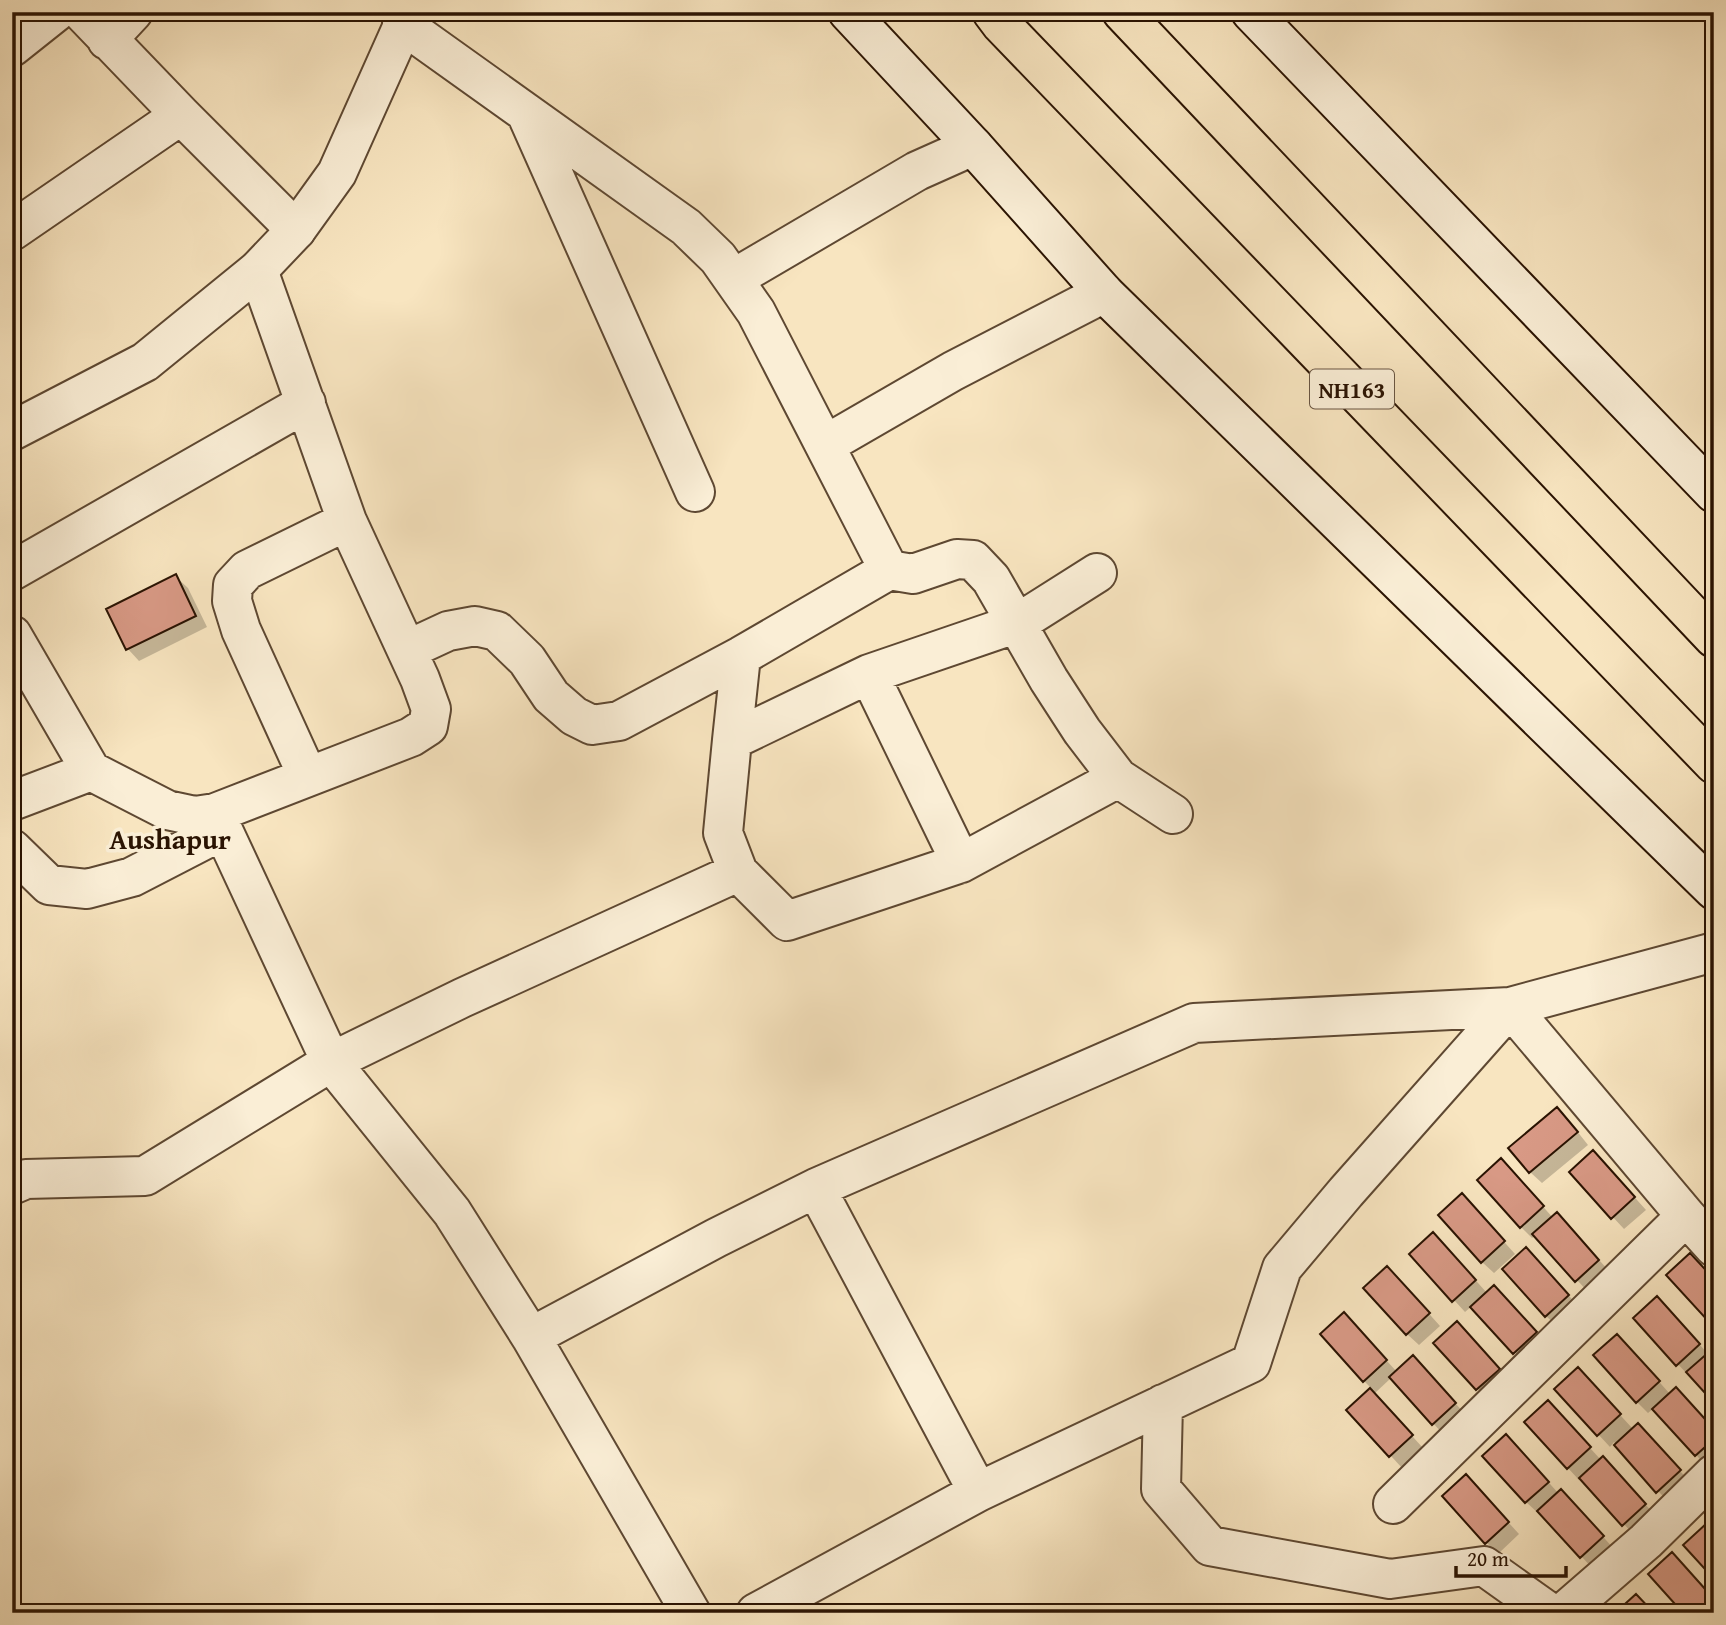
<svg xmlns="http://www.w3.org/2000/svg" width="1726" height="1625" font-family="'Gentium Book Plus',serif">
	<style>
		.shadow { fill: #0003 }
		.building { fill: #d89985; stroke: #2a1302; stroke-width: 2 }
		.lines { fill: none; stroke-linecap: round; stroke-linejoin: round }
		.minor-casing { stroke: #5e4832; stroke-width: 42 }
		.tertiary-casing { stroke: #5e4832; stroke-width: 42 }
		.secondary-casing { stroke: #2a1302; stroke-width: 42 }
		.trunk-casing { stroke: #2a1302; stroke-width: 42 }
		.minor { stroke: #faeed6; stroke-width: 38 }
		.tertiary { stroke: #faeed6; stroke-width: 38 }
		.secondary { stroke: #faeed6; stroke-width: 38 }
		.trunk { stroke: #f8e5c0; stroke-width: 38 }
		.labels { text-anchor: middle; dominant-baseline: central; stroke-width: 7; stroke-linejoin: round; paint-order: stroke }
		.shield { fill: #faeed6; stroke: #685542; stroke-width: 2 }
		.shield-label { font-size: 23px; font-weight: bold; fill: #2a1302 }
		.quarter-label { font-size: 28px; font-weight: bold; fill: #2a1302; stroke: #faeed6 }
	</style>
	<rect width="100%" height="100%" fill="#f8e5c0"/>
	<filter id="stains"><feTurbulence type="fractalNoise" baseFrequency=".00286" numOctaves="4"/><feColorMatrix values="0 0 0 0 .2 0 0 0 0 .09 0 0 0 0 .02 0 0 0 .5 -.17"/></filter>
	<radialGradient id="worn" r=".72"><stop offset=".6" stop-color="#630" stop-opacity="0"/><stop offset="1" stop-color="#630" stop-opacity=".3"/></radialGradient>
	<!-- shadow -->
	<path class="shadow" d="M176 577 188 588 207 627 139 661 128 649Z
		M1569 1121 1588 1145 1542 1183 1530 1172Z
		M1604 1163 1646 1210 1624 1229 1571 1172Z
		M1513 1172 1553 1218 1568 1226 1610 1272 1588 1292 1536 1235 1532 1238 1521 1227Z
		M1473 1207 1515 1254 1494 1273 1482 1262Z
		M1445 1246 1487 1293 1505 1298 1547 1345 1526 1364 1472 1306 1465 1312 1412 1254Z
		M1538 1261 1579 1307 1558 1327 1546 1316Z
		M1399 1280 1440 1326 1419 1345 1407 1334Z
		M1669 1310 1708 1354 1689 1376 1636 1319Z
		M1355 1326 1397 1372 1424 1369 1466 1415 1444 1435 1391 1378 1374 1394 1423 1448 1402 1468 1349 1410 1372 1389 1364 1381Z
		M1469 1335 1511 1381 1489 1401 1436 1343Z
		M1628 1347 1670 1394 1714 1430V1461L1707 1467 1654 1408 1648 1413 1637 1402Z
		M1589 1381 1633 1429 1649 1437 1691 1483 1669 1503 1614 1442 1610 1447 1556 1389Z
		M1559 1414 1601 1460 1614 1470 1656 1516 1635 1536 1581 1478 1579 1480 1568 1468Z
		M1518 1448 1559 1494 1573 1503 1614 1549 1593 1569 1540 1511 1538 1513 1526 1502Z
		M1477 1488 1519 1534 1498 1554 1486 1542Z
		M1714 1600V1613H1685Z"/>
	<!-- building -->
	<path class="building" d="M176 574 196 616 126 650 106 609Z
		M1557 1107 1578 1132 1529 1173 1508 1148Z
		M1593 1150 1635 1197 1611 1219 1569 1172Z
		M1501 1158 1544 1206 1520 1228 1477 1180Z
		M1462 1193 1505 1241 1481 1263 1438 1215Z
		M1557 1212 1599 1260 1575 1282 1532 1234Z
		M1433 1232 1476 1280 1452 1302 1409 1254Z
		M1526 1247 1569 1295 1545 1317 1502 1269Z
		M1690 1253 1714 1279V1318L1709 1322 1666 1275Z
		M1387 1266 1430 1313 1406 1335 1363 1288Z
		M1494 1285 1537 1332 1513 1354 1470 1307Z
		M1657 1296 1700 1344 1676 1366 1633 1318Z
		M1344 1312 1387 1360 1363 1382 1320 1334Z
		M1457 1321 1500 1369 1476 1390 1433 1343Z
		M1617 1334 1660 1381 1636 1403 1593 1355Z
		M1710 1351 1714 1355V1403L1686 1372Z
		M1413 1355 1456 1403 1432 1425 1389 1377Z
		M1578 1367 1621 1414 1597 1436 1554 1389Z
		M1676 1387 1714 1429V1439L1695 1456 1652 1409Z
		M1370 1388 1413 1435 1389 1457 1346 1410Z
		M1548 1400 1591 1447 1567 1469 1524 1422Z
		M1638 1423 1681 1470 1656 1493 1614 1445Z
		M1506 1434 1549 1482 1525 1503 1482 1456Z
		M1603 1456 1646 1504 1622 1526 1579 1478Z
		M1466 1474 1509 1522 1485 1544 1442 1496Z
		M1561 1489 1604 1536 1580 1558 1537 1511Z
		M1707 1523 1714 1530V1579L1683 1545Z
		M1672 1552 1714 1599V1601L1701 1613H1683L1648 1574Z
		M1636 1594 1654 1613H1615Z"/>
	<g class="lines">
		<defs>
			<path id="minor" d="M82 12 181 115 296 230
				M402 24 686 227 718 258 756 312 889 570 913 574 957 559 973 560 991 579 1049 680 1082 731 1118 778 1173 814
				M107 40 133 12
				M12 47 56 12
				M527 115 695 492
				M12 231 181 115
				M733 279 917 171 973 146
				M825 445 953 371 1104 293
				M12 571 306 403
				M1097 573 1018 623 869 674 732 740 723 833 738 872 787 921 961 863 1118 778
				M12 635 91 771 167 810 195 816 215 813 411 737 428 726 431 709 420 679 347 521 258 270
				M407 650 448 631 475 626 497 631 527 660 551 696 574 716 592 725 619 721 741 656 889 570
				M869 674 961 863
				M732 740 741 656
				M308 777 241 630 232 601 233 585 247 570 347 521
				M12 801 91 771
				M215 813 331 1062 462 998 738 872
				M12 849 49 885 87 889 132 877 223 830
				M1510 1007 1686 1216 1714 1247
				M12 1185 26 1179 145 1176 331 1062 452 1212 531 1337 716 1238 816 1188 1194 1023 1510 1007 1714 952
				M816 1188 978 1492
				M531 1337 691 1613
				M1163 1404 1161 1489 1210 1546 1390 1579 1484 1566 1550 1613
				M1393 1504 1686 1216
				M756 1613 978 1492 1251 1363 1282 1268 1346 1192 1510 1007
				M1563 1613 1646 1541 1714 1474"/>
			<path id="tertiary" d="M12 431 145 362 258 270 296 230 337 173 409 12"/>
			<path id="secondary" d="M848 12 973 146 1104 293 1714 890
				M1251 12 1714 493"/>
			<path id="trunk" d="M992 12 1001 24 1714 764
				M1122 12 1714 638"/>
		</defs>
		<!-- minor casing -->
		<use href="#minor" class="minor-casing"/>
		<!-- tertiary casing -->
		<use href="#tertiary" class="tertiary-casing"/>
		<!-- secondary casing -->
		<use href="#secondary" class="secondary-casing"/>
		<!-- trunk casing -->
		<use href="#trunk" class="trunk-casing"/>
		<!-- minor -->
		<use href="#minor" class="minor"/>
		<!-- tertiary -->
		<use href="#tertiary" class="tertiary"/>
		<!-- secondary -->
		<use href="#secondary" class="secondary"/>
		<!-- trunk -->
		<use href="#trunk" class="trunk"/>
	</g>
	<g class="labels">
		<!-- shield labels -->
		<rect class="shield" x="1310" y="369.5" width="84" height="39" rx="5"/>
		<g class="shield-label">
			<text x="1352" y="389">NH163</text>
		</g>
		<!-- quarter labels -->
		<g class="quarter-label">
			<text x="170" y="838">Aushapur</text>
		</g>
	</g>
	<!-- margin -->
	<rect width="1726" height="1625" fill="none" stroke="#f8e5c0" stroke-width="42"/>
	<rect x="14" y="14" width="1698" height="1597" fill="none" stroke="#2a1302" stroke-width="3.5"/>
	<rect x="21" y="21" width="1684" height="1583" fill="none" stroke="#2a1302" stroke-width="2"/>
	<!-- scale -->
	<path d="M1456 1566v10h110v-10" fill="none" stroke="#2a1302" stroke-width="3.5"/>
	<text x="1467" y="1566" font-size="21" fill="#2a1302" stroke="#faeed6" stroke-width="5" paint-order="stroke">20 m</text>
	<rect width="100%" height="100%" filter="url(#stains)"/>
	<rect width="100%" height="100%" fill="url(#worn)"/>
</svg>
